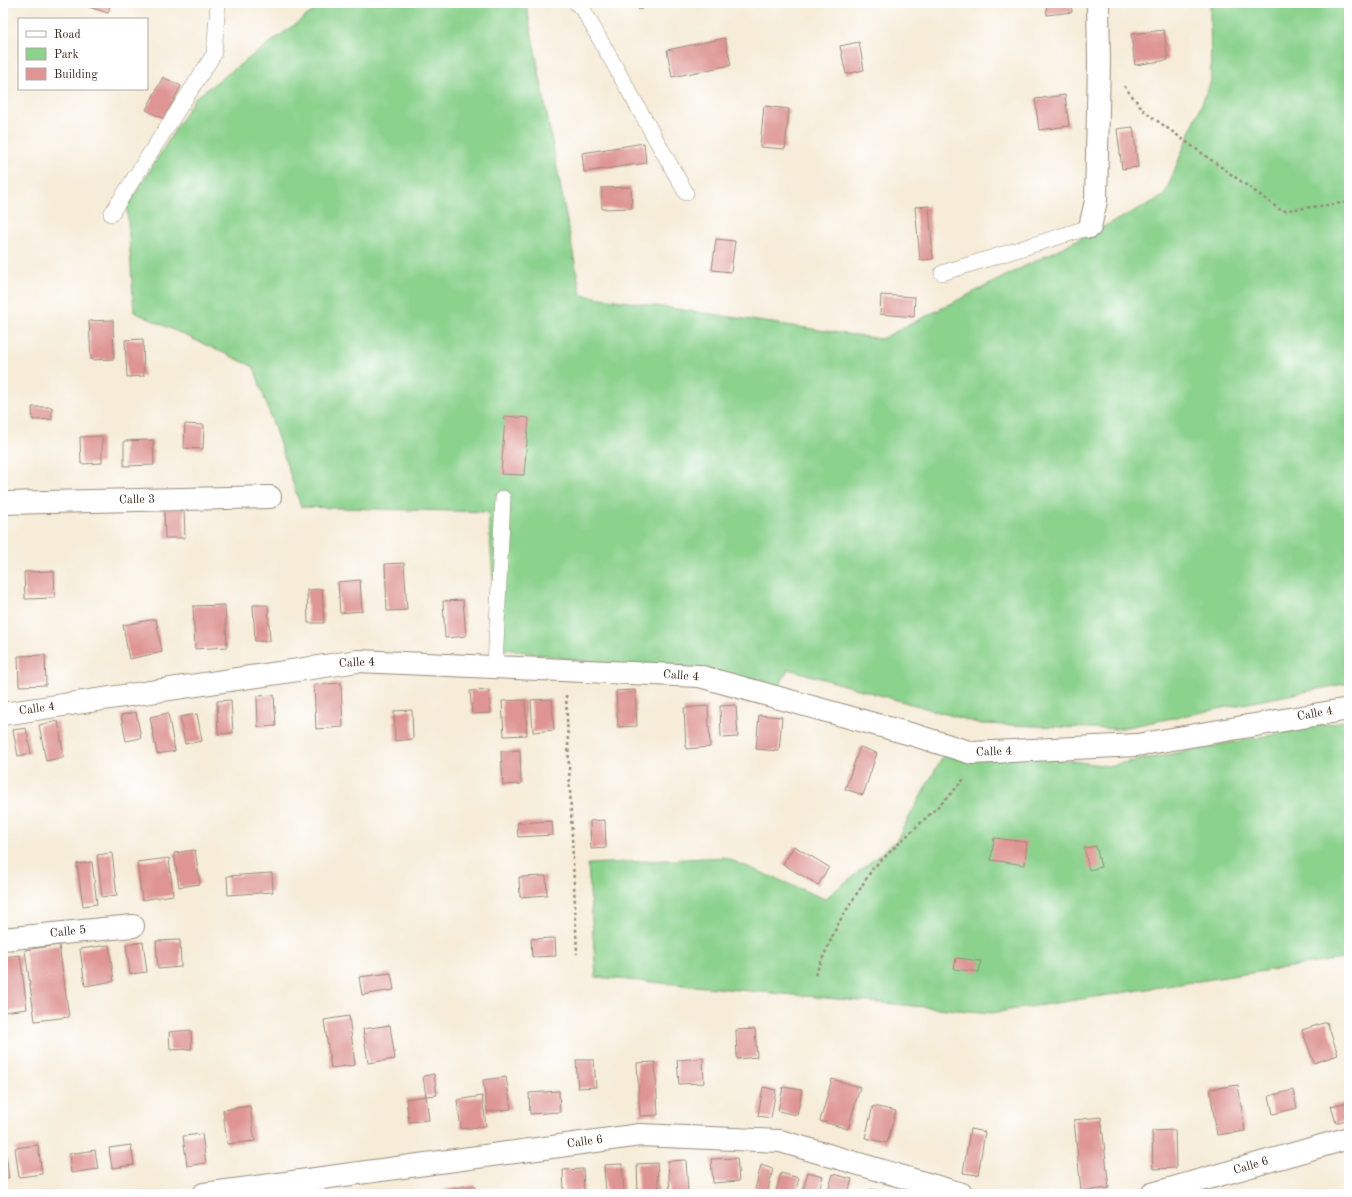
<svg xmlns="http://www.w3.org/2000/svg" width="1352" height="1197" font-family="'Old Standard TT',serif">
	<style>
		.green { fill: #8bd28d; stroke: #637e56 }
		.building { fill: #de9593 }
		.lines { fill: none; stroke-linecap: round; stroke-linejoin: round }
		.lane-casing { stroke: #988b7b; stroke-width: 16 }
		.street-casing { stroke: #988b7b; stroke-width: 24 }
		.path { stroke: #988b7b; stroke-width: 2.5; stroke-dasharray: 3 3; stroke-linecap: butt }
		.lane { stroke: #fff; stroke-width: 15 }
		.street { stroke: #fff; stroke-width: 22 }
		.labels { text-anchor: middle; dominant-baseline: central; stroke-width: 3; stroke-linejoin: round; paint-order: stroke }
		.street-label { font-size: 12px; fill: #3b2a1e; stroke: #fff }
	</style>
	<rect width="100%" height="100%" fill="#fff"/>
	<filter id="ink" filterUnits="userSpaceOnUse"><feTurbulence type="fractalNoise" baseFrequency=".025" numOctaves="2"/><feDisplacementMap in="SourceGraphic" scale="8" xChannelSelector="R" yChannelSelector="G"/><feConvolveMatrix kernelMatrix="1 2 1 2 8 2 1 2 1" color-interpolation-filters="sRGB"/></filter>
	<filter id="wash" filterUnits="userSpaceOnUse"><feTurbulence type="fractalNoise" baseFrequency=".012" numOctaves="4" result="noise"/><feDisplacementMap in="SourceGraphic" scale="16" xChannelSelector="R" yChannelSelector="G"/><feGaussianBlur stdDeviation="0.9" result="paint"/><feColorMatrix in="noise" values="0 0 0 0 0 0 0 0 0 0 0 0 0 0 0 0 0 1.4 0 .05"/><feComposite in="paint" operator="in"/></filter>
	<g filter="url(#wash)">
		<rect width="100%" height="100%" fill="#f6ecd8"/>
		<!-- green -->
		<path class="green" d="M324 3H526L581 295 881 339 1164 196 1211 81 1210 3H1349V683L1117 729 981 724 788 669 777 691 498 648 488 512 301 507 254 367 134 312 127 207 195 98Z
			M1349 720V958L991 1013 596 977 588 864 724 857 825 899 896 841 950 743 1108 766Z"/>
		<g id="blocks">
			<!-- building -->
			<path class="building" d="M90 3H111L108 13 89 7Z
				M635 3H655L639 10Z
				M1046 3H1071L1072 12 1047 15Z
				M1164 30 1168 60 1135 65 1131 34Z
				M725 38 731 65 672 77 667 50Z
				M859 42 864 70 846 74 840 46Z
				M163 77 181 86 164 119 146 110Z
				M1065 95 1069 126 1039 130 1035 99Z
				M764 106 789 109 785 149 760 147Z
				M1133 127 1138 167 1122 169 1117 129Z
				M644 143 646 163 584 172 582 153Z
				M631 187 632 208 602 209 601 188Z
				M929 206 933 259 920 260 915 207Z
				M716 239 735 241 731 272 712 270Z
				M881 295 915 297 914 317 880 314Z
				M113 320 114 359 91 360 89 321Z
				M143 339 144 376 127 377 125 340Z
				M32 407H52V419L33 420Z
				M505 416 529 418 524 475 501 474Z
				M185 424 204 425 203 449 184 448Z
				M102 436V463L81 464 80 437Z
				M153 440 154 465 124 466V441Z
				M164 508H184L185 538H165Z
				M404 563 407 610 387 611 385 564Z
				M54 571 55 598 25 599 24 572Z
				M360 580 362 611 340 613 338 582Z
				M322 589 324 623H308L307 590Z
				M463 600 466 636 445 638 443 601Z
				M225 605 227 647 195 649 193 606Z
				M253 605H268L270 641H255Z
				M156 619 162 652 129 659 123 625Z
				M45 655 46 685 19 686 18 656Z
				M341 683 343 727 316 729 314 685Z
				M489 690 491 713 472 714 470 691Z
				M635 690 637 726 618 727 616 691Z
				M274 695 276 726 258 727 257 696Z
				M552 699 554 730 533 732 531 700Z
				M231 700 233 733 218 734 217 701Z
				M525 700 527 735 504 736 502 701Z
				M736 705 738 737 721 738 720 706Z
				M708 706 710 747 686 749 684 708Z
				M412 710 413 739 395 741 394 711Z
				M136 712 141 738 126 741 121 715Z
				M168 713 175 751 157 754 150 717Z
				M197 714 202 741 185 744 180 717Z
				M759 715 782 717 779 751 756 749Z
				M58 721 64 757 46 761 39 725Z
				M26 728 31 753 18 756 13 730Z
				M860 747 877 753 863 795 845 789Z
				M520 750 521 784 503 785 501 751Z
				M605 820 606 848 591 849 590 821Z
				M552 821 553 835 518 837 517 823Z
				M994 838 1027 842 1025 865 991 860Z
				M794 846 829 867 818 885 783 864Z
				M1096 846 1101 867 1089 870 1084 848Z
				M195 850 200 884 179 887 174 853Z
				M112 853 117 895 102 897 97 855Z
				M169 858 173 895 142 900 137 862Z
				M92 862 97 904 83 906 77 864Z
				M272 873 273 892 228 895 227 876Z
				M546 876 547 895 520 897 519 877Z
				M555 938 556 956 532 957 531 939Z
				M180 940 181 967 158 969 156 941Z
				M143 942 147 972 130 974 126 945Z
				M59 945 69 1017 35 1021 25 950Z
				M109 945 114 981 85 986 80 949Z
				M20 955 27 1009 3 1012V957Z
				M956 958 981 961 979 972 954 969Z
				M391 973 394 990 362 995 359 977Z
				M349 1016 355 1065 331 1068 324 1020Z
				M1327 1022 1338 1055 1314 1063 1302 1030Z
				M390 1025 395 1059 368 1063 363 1029Z
				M755 1029 757 1057 737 1059 736 1030Z
				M191 1030 192 1049 170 1050 169 1032Z
				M703 1058 704 1083 679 1084 677 1060Z
				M576 1060H594L596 1087 578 1088Z
				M655 1062 658 1115 640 1116 637 1063Z
				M434 1074 437 1095 426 1096 423 1076Z
				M506 1077 511 1109 487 1112 483 1080Z
				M832 1079 860 1087 848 1129 820 1121Z
				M1238 1085 1245 1131 1217 1135 1210 1089Z
				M763 1087 776 1090 771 1118 758 1116Z
				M783 1087 802 1090 797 1115 778 1111Z
				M1293 1090 1297 1108 1273 1114 1269 1096Z
				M559 1091 560 1112 530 1114 529 1093Z
				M426 1096 429 1120 409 1122 406 1099Z
				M482 1096 486 1126 461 1129 457 1100Z
				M1349 1102V1119L1336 1123 1331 1106Z
				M250 1106 255 1141 227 1144 223 1110Z
				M873 1106 896 1111 887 1143 865 1138Z
				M1101 1117 1109 1188 1081 1191 1074 1120Z
				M970 1129 985 1132 978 1175 963 1173Z
				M1175 1130 1176 1168 1153 1169 1152 1131Z
				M202 1134 206 1163 187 1166 183 1136Z
				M5 1145 9 1178H3V1146Z
				M38 1145 42 1174 19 1177 15 1148Z
				M131 1145 134 1165 112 1168 109 1148Z
				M95 1150 98 1169 71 1173 69 1154Z
				M737 1158 739 1181 713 1183 711 1159Z
				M686 1160 688 1194H670L668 1161Z
				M657 1163 659 1194H638L637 1164Z
				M622 1164 624 1194H606L604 1165Z
				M761 1165 773 1169 767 1194H754Z
				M583 1169 584 1191 564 1192 563 1170Z
				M808 1172 823 1176 818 1194H802Z
				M781 1173 799 1178 795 1194H775Z
				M833 1174 852 1179 848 1194H827Z
				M475 1185 476 1194H446L445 1189Z
				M871 1189 891 1193V1194H870Z
				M1268 1190V1194H1253V1192Z"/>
		</g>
	</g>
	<g filter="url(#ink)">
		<use href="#blocks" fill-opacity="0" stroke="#988b7b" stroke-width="1"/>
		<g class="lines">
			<defs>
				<path id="lane" d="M576 3 584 11 686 193
					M111 214 214 54 218 3
					M942 273 1090 227
					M495 667 503 498"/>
				<path id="street" d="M1090 227 1096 201 1099 62 1098 3
					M3 503 270 497
					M3 714 358 661 699 676 914 735 972 753 1137 745 1349 709
					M3 939 133 926
					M204 1194 640 1135 780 1141 962 1194
					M1152 1194 1349 1138"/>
			</defs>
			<!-- lane casing -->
			<use href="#lane" class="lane-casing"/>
			<!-- street casing -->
			<use href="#street" class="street-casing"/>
			<!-- path -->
			<path class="path" d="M1124 86 1145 112 1282 211 1349 202
				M566 695 577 954
				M815 975 839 922 873 868 949 796 963 780 964 776"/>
			<!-- lane -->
			<use href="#lane" class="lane"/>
			<!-- street -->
			<use href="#street" class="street"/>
		</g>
	</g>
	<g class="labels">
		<!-- street labels -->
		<g class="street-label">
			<text transform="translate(137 500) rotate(-1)">Calle 3</text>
			<text transform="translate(357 663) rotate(-3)">Calle 4</text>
			<text transform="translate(681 676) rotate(4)">Calle 4</text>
			<text transform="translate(37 709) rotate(-8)">Calle 4</text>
			<text transform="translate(1315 714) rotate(-10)">Calle 4</text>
			<text transform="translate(994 752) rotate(-2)">Calle 4</text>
			<text transform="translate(68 932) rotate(-6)">Calle 5</text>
			<text transform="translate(585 1142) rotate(-8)">Calle 6</text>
			<text transform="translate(1251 1166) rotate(-16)">Calle 6</text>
		</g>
	</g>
	<!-- margin -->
	<rect width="1352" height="1197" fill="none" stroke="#fff" stroke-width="16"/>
	<!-- legend -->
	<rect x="18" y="18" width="130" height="72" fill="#ffffff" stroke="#b1aaa5"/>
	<rect x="26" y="31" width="20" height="6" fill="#ffffff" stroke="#b1aaa5"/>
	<text x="54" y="38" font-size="12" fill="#3b2a1e">Road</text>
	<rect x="26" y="48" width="20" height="12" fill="#8bd28d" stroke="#b1aaa5"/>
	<text x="54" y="58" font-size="12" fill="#3b2a1e">Park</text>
	<rect x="26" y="68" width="20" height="12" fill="#de9593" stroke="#b1aaa5"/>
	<text x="54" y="78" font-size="12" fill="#3b2a1e">Building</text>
</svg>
